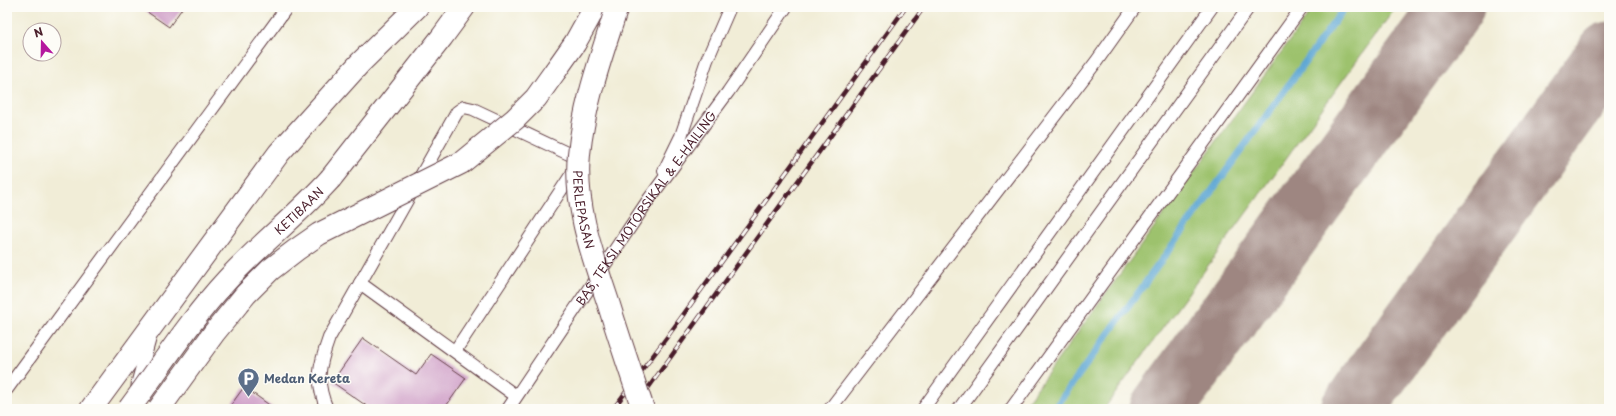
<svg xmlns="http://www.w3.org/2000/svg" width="1616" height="416" font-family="'Playpen Sans',sans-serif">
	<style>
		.green { fill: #9dc26d; stroke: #74704c }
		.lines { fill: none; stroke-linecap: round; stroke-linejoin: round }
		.stream { stroke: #5ba6d3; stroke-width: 7 }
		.taxiway { stroke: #9e8681; stroke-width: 63 }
		.building { fill: #cc99c5 }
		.service-casing { stroke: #633e45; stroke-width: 14 }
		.secondary-casing { stroke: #633e45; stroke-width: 24 }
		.service { stroke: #fff; stroke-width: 12 }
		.secondary { stroke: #fff; stroke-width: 22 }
		.rail-casing { stroke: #4a1f2b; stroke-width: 4.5 }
		.rail { stroke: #fdfcf7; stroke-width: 3; stroke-dasharray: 9; stroke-linecap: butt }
		.secondary-bridge-casing { stroke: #633e45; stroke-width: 24; stroke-linecap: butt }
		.secondary-bridge { stroke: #fff; stroke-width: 22 }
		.labels { text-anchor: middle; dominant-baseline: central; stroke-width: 3; stroke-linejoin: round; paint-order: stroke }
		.street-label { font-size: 12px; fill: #4a1f2b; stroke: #fdfcf7 }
		.service-label { font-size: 12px; font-weight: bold; fill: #4e5e75; stroke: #fdfcf7; text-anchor: start }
	</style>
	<rect width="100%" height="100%" fill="#fdfcf7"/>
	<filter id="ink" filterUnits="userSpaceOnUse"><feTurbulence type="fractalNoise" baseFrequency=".025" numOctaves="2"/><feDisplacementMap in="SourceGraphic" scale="8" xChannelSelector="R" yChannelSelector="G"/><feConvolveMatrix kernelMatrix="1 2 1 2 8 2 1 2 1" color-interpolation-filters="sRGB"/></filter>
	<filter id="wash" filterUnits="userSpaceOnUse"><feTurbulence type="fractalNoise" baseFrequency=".012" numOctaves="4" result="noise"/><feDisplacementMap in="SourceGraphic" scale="16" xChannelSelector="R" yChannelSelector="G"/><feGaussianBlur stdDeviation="0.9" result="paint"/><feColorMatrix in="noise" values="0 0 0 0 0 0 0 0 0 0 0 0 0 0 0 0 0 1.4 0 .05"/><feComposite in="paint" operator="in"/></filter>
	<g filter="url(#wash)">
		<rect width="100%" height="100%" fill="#f1edd7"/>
		<!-- green -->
		<path class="green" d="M1314 7H1396L1104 409H1022Z"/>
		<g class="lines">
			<!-- stream -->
			<path class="stream" d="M1054 409 1345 7"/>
			<!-- taxiway -->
			<path class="taxiway" d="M1161 409 1453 7
				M1352 409 1609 53"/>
		</g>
		<g id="blocks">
			<!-- building -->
			<path class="building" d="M140 7H183L169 27Z
				M363 338 416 375 431 354 466 378 444 409H371L332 382Z
				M244 387 275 409H228Z"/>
		</g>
	</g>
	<g filter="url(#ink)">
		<use href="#blocks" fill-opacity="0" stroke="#633e45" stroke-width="1"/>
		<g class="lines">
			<defs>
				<g id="service">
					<path d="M664 171 681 136 707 60 730 7"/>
					<path d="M360 283 516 396"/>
					<path d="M7 389 287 7"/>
					<path d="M137 392 138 381 150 338"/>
					<path d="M327 409C315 381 319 366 329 338L457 112 464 107 473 109 571 155 576 161 575 169 455 351"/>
					<path id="s1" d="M508 409 649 199 728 92 786 7"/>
					<path d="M830 409 1096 62 1135 7"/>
					<path d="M923 409 1212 7"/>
					<path d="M959 409 1249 7"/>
					<path d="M1011 409 1302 7"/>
				</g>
				<path id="secondary" d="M556 70 575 43 595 7
					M331 178 442 37 464 7
					M91 409 279 153 360 63 417 7"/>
			</defs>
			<!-- service casing -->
			<use href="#service" class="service-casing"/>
			<!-- secondary casing -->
			<use href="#secondary" class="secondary-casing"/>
			<!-- service -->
			<use href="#service" class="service"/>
			<!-- secondary -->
			<use href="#secondary" class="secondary"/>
			<defs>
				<path id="rail" d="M613 409 670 333 906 7
					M633 409 924 7"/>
			</defs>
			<!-- rail casing -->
			<use href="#rail" class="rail-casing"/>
			<!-- rail -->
			<use href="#rail" class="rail"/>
			<defs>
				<g id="secondary-bridge">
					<path id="s2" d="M617 7C602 55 584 103 579 154 574 205 592 254 608 302 619 338 631 373 643 409"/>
					<path id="s3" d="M129 409C161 366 190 320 227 280 260 244 298 215 331 178"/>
					<path d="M159 409 214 333 246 294 270 270 296 250 319 234 461 163 515 119 536 98 556 70"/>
				</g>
			</defs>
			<!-- secondary-bridge casing -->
			<use href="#secondary-bridge" class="secondary-bridge-casing"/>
			<!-- secondary-bridge -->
			<use href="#secondary-bridge" class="secondary-bridge"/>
		</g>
	</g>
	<!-- icons -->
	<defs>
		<symbol id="parking-pin" viewBox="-11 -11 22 30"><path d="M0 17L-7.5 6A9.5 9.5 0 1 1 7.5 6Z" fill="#5c6f8a" stroke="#fdfcf7"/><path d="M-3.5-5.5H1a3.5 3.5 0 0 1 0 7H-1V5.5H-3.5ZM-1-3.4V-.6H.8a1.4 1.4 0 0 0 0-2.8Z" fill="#fff"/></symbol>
	</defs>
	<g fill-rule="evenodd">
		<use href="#parking-pin" x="236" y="366" width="25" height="34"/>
	</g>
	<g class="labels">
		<!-- street labels -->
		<g class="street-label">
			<text stroke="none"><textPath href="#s1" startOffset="244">BAS, TEKSI, MOTORSIKAL &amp; E-HAILING</textPath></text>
			<text stroke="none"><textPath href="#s2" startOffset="208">PERLEPASAN</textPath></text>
			<text stroke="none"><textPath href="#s3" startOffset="262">KETIBAAN</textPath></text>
		</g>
		<!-- service labels -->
		<g class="service-label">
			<text x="264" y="378">Medan Kereta</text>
		</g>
	</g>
	<!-- margin -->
	<rect width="1616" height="416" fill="none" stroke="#fdfcf7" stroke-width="24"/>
	<!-- north arrow -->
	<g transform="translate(42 42) rotate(340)"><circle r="19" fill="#fdfcf7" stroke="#b5a4a5"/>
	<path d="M0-3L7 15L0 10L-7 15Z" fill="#b5179e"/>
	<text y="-6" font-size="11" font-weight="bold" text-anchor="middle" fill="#4a1f2b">N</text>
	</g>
</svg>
